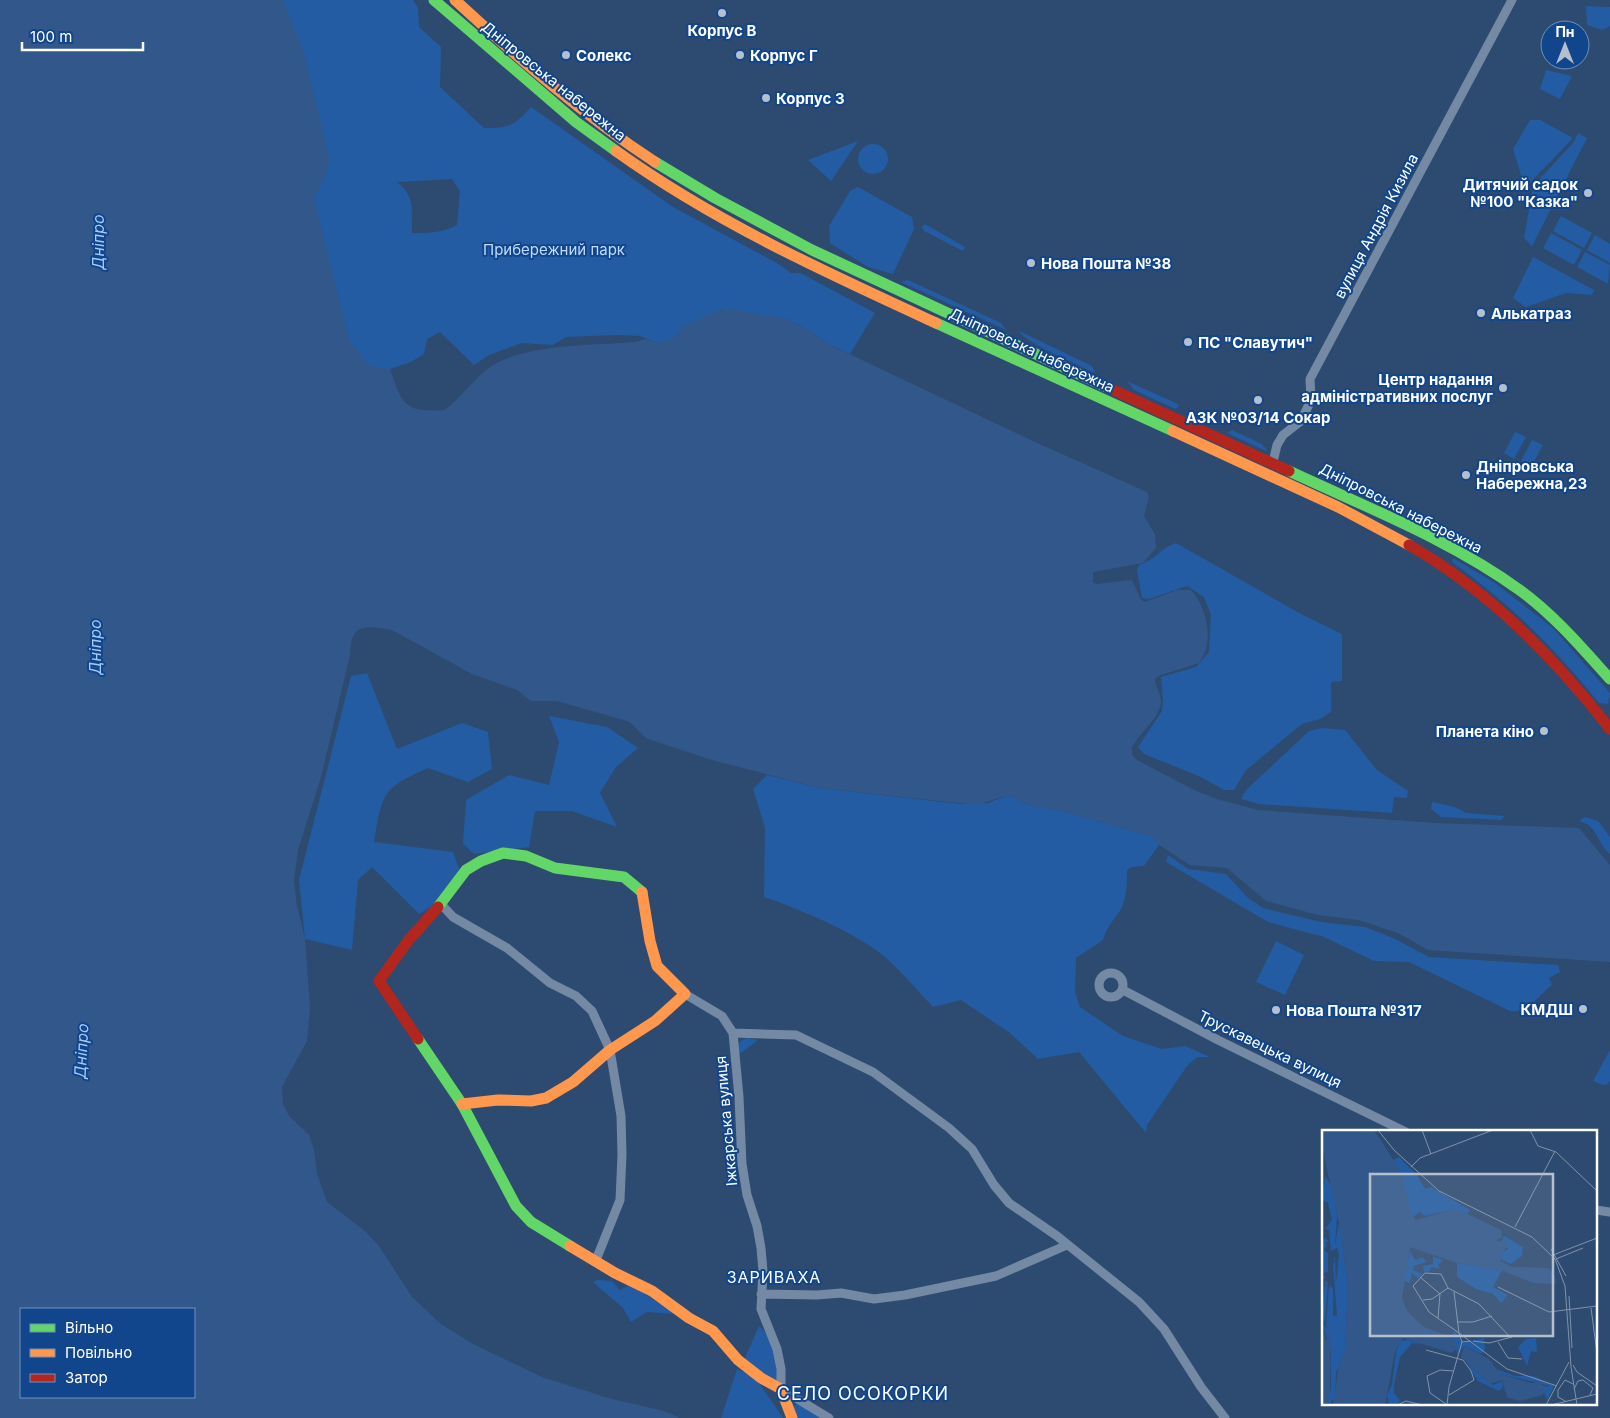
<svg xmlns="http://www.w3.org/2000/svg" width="1610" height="1418" font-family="Inter,sans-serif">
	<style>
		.green { fill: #245ca3; fill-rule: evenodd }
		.water { fill: #32588b; fill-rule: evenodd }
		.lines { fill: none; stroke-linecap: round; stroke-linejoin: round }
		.street { stroke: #748aa4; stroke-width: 9 }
		.fast { stroke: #63d668; stroke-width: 11 }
		.slow { stroke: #ff974d; stroke-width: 11 }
		.jam { stroke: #b3261e; stroke-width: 11 }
		.poi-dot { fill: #b6c0cd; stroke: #11468c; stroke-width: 2 }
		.labels { text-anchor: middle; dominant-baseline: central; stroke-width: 4; stroke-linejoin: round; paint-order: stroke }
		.poi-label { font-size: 15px; font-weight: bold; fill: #fff; stroke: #11468c; text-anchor: start }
		.street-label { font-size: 15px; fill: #fff; stroke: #11468c }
		.park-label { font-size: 15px; fill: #c0dbfd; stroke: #11468c }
		.water-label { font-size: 16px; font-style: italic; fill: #a5caf9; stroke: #11468c }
		.neighbourhood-label { font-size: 16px; letter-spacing: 1px; fill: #fff; stroke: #11468c }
		.quarter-label { font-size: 18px; letter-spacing: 1px; fill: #fff; stroke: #11468c }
		.inset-road { fill: none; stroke: #8192a9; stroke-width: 1 }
		.view { fill: #b6c0cd; fill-opacity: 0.15; stroke: #b6c0cd; stroke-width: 2.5 }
		.inset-edge { fill: none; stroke: #fff; stroke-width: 2.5 }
	</style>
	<rect width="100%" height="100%" fill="#2d4a70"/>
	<!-- green -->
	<path class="green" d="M235 0H413L418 8 419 27 441 47 440 87 484 128C508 129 515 125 531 107L673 207 777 263 791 273H800L808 277 875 313 850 354 826 343 810 331 786 319 721 310 683 327 678 335 665 342 657 343 640 336 618 335 566 337 553 345 522 343 489 355 474 365 440 332 427 339 424 354 411 362 390 369 348 396ZM452 179 460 191 457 225C442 233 429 233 412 233 411 210 416 197 397 182Z
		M1586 6 1610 7V26L1602 30 1587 25Z
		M1546 70 1572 76 1560 99 1540 89Z
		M1530 120H1540L1573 138 1525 188 1513 149Z
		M1578 133 1587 138 1532 246 1524 238 1533 186 1573 143Z
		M858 141 831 181 808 160Z
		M858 159a15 15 0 1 1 30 0a15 15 0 1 1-30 0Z
		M858 187 912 217 914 229 893 274 868 267 830 243 829 226 850 191Z
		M1561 216 1592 233 1584 248 1553 231Z
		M925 224 965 247 963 251 924 231 922 227Z
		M1551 233 1582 250 1574 265 1543 248Z
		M1595 235 1610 244V263L1587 250Z
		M1585 252 1610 265 1608 284 1577 267Z
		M1533 257 1594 290 1592 295 1566 293 1526 307 1513 298Z
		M908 280 1001 323 1006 330 901 282Z
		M1019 331 1092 366 1095 373C1081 366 1024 342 1019 331Z
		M1127 381 1178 404 1179 406 1175 409 1134 390Z
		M1232 430 1262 444 1268 452 1227 433Z
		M1515 432 1526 437 1514 459 1504 453Z
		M1532 440 1543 445 1531 467 1521 461Z
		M1176 543 1301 614 1342 634V681L1331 682V712L1320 719 1302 724 1246 770 1234 790H1224L1201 777 1144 754 1138 747 1162 711 1163 700 1161 677 1196 667 1209 652 1211 615 1204 597 1187 586 1149 599 1142 598 1137 570 1139 565C1157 559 1160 548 1176 543Z
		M1453 558 1495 583 1553 628 1610 693 1608 704 1599 703C1552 645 1512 606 1452 562Z
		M367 673 397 749 462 723 488 732 492 769 468 782 428 768C381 789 383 793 374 842L453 852 460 871 434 905 419 914 372 867 358 880 352 950 305 939 299 880 351 676Z
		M549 716 607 727 638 748 616 767 600 793 617 827 572 811H535L529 847 474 854 463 844 466 800 509 775 549 785 559 742Z
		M1322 728 1345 730 1377 770 1408 791 1407 798 1394 797 1392 813 1259 804 1241 799 1246 790 1309 731Z
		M767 775 820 788 961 804 988 803 1008 795 1032 806 1063 811 1154 837 1159 845 1144 866 1131 867 1127 870C1127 883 1127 897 1121 909 1114 920 1107 926 1103 940L1076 958 1075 992 1080 1007 1123 1036 1162 1049 1185 1046 1210 1057H1197L1187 1066 1147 1125 1146 1133 1079 1052 1038 1059 1010 1033 961 1000 933 1007C917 990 902 972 885 957 858 934 798 908 764 897L765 828 753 789Z
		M1432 802 1455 807 1466 813 1505 816 1501 820 1441 817 1431 809Z
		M1585 817 1598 821 1610 837V854C1597 844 1598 826 1581 822L1580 820Z
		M1168 855 1188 869 1226 874 1248 898 1263 908 1321 922 1365 927 1393 938 1429 957 1558 965 1560 972 1549 978 1552 985C1540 994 1527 1014 1510 1011L1409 962 1374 961 1324 937 1268 922 1166 862Z
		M1276 941 1304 955 1285 995 1256 982Z
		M747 1038 758 1040 737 1056C737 1047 737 1041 747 1038Z
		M1610 1050V1080L1608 1084 1603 1085 1593 1081Z
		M598 1280 612 1281 620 1290 628 1286 634 1287 676 1314 647 1312 631 1322 623 1308 593 1282Z
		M759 1326C775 1340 779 1362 777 1383L744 1360Z
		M737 1369 755 1377 783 1418H721Z
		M798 1403 822 1418H794L793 1406Z"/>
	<!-- water -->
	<path class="water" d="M0 0H283L304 54 329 158C328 176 320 183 314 199L349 340 368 365 390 369C402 404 404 413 445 410 461 398 472 380 489 368 524 343 593 346 635 342L646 339 657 343 665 342 678 335 683 327 713 312 731 309 786 319 810 331 826 343 1035 442 1147 492 1149 496 1144 516 1155 534 1156 548 1143 563 1093 572V583L1097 584 1132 580 1141 600 1145 602 1177 590H1191C1207 607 1215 643 1199 663L1158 676 1155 679C1155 687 1161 693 1161 702 1159 720 1139 732 1132 748V755L1137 760 1194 790 1217 799 1258 810 1435 823 1579 828 1610 865V962L1428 950 1398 933 1359 920 1318 915 1266 901 1227 868 1190 865 1159 845 1154 837 1063 811 1032 806 1008 795 977 805 820 788 712 760 648 739C639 734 636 725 627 721L557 701H531L517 690 472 674 392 630C365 626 351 622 350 655L321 777 298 850 294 881 297 906 305 939 310 1008 307 1041 282 1087 283 1104 289 1116 309 1135 314 1150 317 1174 327 1202 365 1231 379 1246 412 1297 441 1324 471 1343 542 1377 608 1398 664 1411 680 1418H0ZM21 1309H194V1397H21Z"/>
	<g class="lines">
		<!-- street -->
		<path class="street" d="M1273 462 1277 445 1283 435 1301 421 1311 400 1310 379 1512 0
			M441 904 453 917 507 948 550 983 576 996 592 1011 610 1050 621 1116 622 1155 620 1200 596 1260
			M1099 985a12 12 0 1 1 24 0a12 12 0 1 1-24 0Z
			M1123 990 1218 1040 1406 1132
			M685 994 722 1016 733 1033 796 1035 873 1072 949 1128 972 1149 994 1185 1009 1203 1057 1236 1139 1302 1164 1329 1201 1387 1225 1418
			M733 1033 739 1097 742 1164 747 1195 757 1226 761 1248 763 1271 761 1309 777 1349 781 1369V1389L829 1418
			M1596 1210 1610 1212
			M761 1294 817 1295 841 1293 874 1299 905 1295 996 1276 1067 1245"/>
		<!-- fast -->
		<path class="fast" d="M434 0 576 122 616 151
			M655 162 715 198 812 250 1111 389
			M936 323 1173 431
			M1289 471C1368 508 1451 540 1521 591 1555 616 1582 648 1610 679
			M438 907 466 870 481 861 503 853 526 856 555 868 624 877 642 892
			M418 1039 462 1104 516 1206 531 1222 570 1246"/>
		<!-- slow -->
		<path class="slow" d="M455 0C518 58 583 115 655 162
			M616 151C715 222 825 272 936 323
			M1173 431 1338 507 1409 545
			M462 1104 498 1100 531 1101 546 1098 573 1082 610 1050 655 1021 685 994 657 966 650 941 642 892
			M570 1246 615 1273 652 1291 689 1318 713 1331 738 1360 761 1378 781 1389 792 1418"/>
		<!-- jam -->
		<path class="jam" d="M1111 389 1289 471
			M1409 545C1489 591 1553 656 1610 729
			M418 1039 379 981 408 941 438 907"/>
	</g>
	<!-- markers -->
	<g class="poi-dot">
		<circle cx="722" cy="13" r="5"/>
		<circle cx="566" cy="55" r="5"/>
		<circle cx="740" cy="55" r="5"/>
		<circle cx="766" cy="98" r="5"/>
		<circle cx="1588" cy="193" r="5"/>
		<circle cx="1031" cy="263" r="5"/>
		<circle cx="1481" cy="313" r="5"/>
		<circle cx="1188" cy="342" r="5"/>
		<circle cx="1503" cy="388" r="5"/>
		<circle cx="1258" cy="400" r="5"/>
		<circle cx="1466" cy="475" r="5"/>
		<circle cx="1544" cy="731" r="5"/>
		<circle cx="1583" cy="1009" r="5"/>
		<circle cx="1276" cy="1010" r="5"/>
	</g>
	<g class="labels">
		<!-- poi labels -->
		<g class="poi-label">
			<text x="722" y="30" text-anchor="middle">Корпус В</text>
			<text x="576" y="55">Солекс</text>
			<text x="750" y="55">Корпус Г</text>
			<text x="776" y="98">Корпус З</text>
			<text x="1578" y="184" text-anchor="end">Дитячий садок<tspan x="1578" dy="17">№100 "Казка"</tspan></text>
			<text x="1041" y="263">Нова Пошта №38</text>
			<text x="1491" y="313">Алькатраз</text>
			<text x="1198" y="342">ПС "Славутич"</text>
			<text x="1493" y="379" text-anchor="end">Центр надання<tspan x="1493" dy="17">адміністративних послуг</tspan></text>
			<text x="1258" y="417" text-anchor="middle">АЗК №03/14 Сокар</text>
			<text x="1476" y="466">Дніпровська<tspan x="1476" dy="17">Набережна,23</tspan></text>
			<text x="1534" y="731" text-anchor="end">Планета кіно</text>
			<text x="1573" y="1009" text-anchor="end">КМДШ</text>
			<text x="1286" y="1010">Нова Пошта №317</text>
		</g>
		<!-- street labels -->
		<g class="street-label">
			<text transform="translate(554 81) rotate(39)">Дніпровська набережна</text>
			<text transform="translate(1376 226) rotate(-62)">вулиця Андрія Кизила</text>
			<text transform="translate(1032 350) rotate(25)">Дніпровська набережна</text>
			<text transform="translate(1401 508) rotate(27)">Дніпровська набережна</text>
			<text transform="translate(1270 1049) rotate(26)">Трускавецька вулиця</text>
			<text transform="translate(726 1121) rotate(-95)">Іжкарська вулиця</text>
		</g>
		<!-- park labels -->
		<g class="park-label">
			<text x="554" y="249">Прибережний парк</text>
		</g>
		<!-- water labels -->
		<g class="water-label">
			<text transform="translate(98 242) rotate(-90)">Дніпро</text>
			<text transform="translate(95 647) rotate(-90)">Дніпро</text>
			<text transform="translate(81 1051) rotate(-87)">Дніпро</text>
		</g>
		<!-- neighbourhood labels -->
		<g class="neighbourhood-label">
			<text x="774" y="1277">ЗАРИВАХА</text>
		</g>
		<!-- quarter labels -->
		<g class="quarter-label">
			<text x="863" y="1393">СЕЛО ОСОКОРКИ</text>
		</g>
	</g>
	<!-- overview -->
	<g transform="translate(1322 1130)">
		<rect width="275" height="275" fill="#2d4a70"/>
		<path d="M77 27 95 45 103 59 109 57 148 80 145 85 131 80 102 86 98 82 88 89 71 30ZM3 46 10 57 15 86 13 116 17 92 26 154 23 221 14 243 13 271 10 270 8 275 5 272 9 258V220L0 194 4 198 7 155 11 158V186L15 185 11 135 13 130 12 129 13 126 14 154 17 124 15 118 9 121 7 100 3 99 10 90 6 73 0 69ZM182 106 201 117 200 126 189 134 178 129 180 122 186 119 184 112 178 113ZM4 108 7 112H3L5 115 2 120 6 123V142L0 143 4 148 0 149V109ZM88 121 93 130 101 127 104 132 92 136 91 140 101 144 96 148 90 143 88 153 83 151 82 145ZM111 126 121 130 116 135 118 139 109 137 108 141 102 142 101 136 111 134ZM135 133 180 140 171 157 186 165 179 173 171 164 154 159 135 147ZM3 150 6 152 3 193 0 185ZM132 200 141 213 162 208 163 220 159 224 142 216 136 225 130 207ZM214 208 215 222 209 221 205 236 196 217 204 209ZM86 210 101 215 90 213 78 227 72 255V263L78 270 74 275H67L65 264 70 255 74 222 79 211ZM144 232 166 252 171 255 180 251 181 257 177 261 156 251ZM174 239 193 246H212L232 256 225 270 219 255 227 257 226 255 178 244Z" fill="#245ca3"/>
		<path d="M0 0H52L81 45 88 83 94 90 130 80 139 81 179 100 180 107 173 111 184 112 186 117 180 122 178 131 191 137 227 138 233 146 234 154 211 153 179 140 135 133 88 117 80 168 85 181 102 197 131 208 137 218 129 223 81 208 73 222 63 275H11L17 234 23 221 26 154 17 93 0 17ZM9 189 8 263 5 275H0V197L4 210 7 209ZM142 216 167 229 178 244 209 253 221 252 228 256 219 254 223 261 220 265 198 271 185 267 180 250 168 254 139 227Z" fill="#32588b"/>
		<path class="inset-road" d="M56 0 72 20 117 61 210 107 233 129 243 156 249 237 255 275M100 0 109 24M208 0 216 16 234 22 275 61M89 37 98 28 171 0M193 97 233 21M229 119 244 146M231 125 275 108M234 129 261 118M98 147 118 164 116 188M176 157 227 182 275 176M126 158 157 174 189 208M132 162 137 203 185 239 235 256M247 166 250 218M101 170 110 169 126 158 119 144 103 143 91 156 107 182 137 203 140 212M269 178 275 223M135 192H151L170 186M151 211 167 213 190 207M176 212 186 228 200 229M104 220 141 230 149 241 152 250 127 265M251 235 255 242 275 256M252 259 256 251 261 250 271 258 268 265M243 271 236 267V260L243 250 251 254M124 274 108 263 105 246 118 240 131 241M75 275 84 271 100 275M125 275 127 257 140 212 149 211M224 275 247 232M229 275 275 264"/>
		<path class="view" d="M48 44H231V206H48Z"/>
		<rect width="275" height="275" class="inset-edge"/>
	</g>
	<!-- legend -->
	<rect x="20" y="1308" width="175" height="90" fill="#11468c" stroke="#7090ba"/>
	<rect x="30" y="1324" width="25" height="8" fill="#63d668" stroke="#7090ba"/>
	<text x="65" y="1333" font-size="15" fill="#ffffff">Вільно</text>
	<rect x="30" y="1349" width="25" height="8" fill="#ff974d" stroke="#7090ba"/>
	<text x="65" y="1358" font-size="15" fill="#ffffff">Повільно</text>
	<rect x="30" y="1374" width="25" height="8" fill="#b3261e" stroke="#7090ba"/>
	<text x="65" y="1383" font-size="15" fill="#ffffff">Затор</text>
	<!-- north arrow -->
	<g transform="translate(1565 45)"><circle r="24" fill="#11468c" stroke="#7090ba"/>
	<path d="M0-4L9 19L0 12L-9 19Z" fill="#b6c0cd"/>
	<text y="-8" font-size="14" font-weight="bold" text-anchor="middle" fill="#ffffff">Пн</text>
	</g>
	<!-- scale -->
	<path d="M22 42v8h121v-8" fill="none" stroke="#ffffff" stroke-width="2.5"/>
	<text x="30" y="42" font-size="15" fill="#ffffff" stroke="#11468c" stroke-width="4" paint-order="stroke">100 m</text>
</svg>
